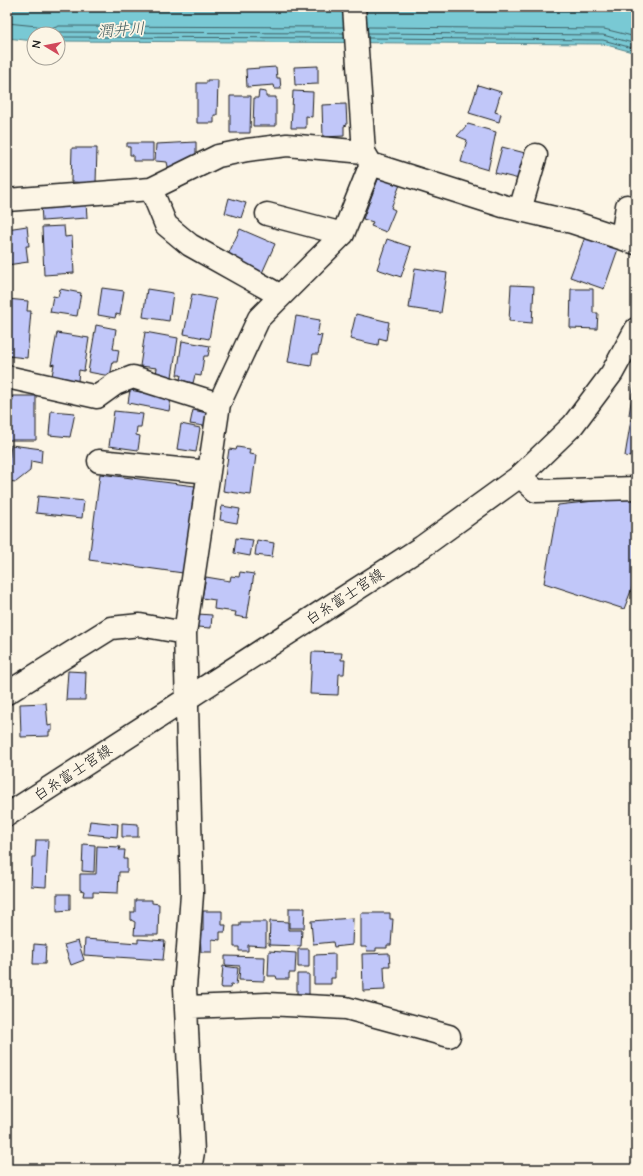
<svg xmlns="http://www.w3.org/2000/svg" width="643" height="1176" font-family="'Architects Daughter','Klee One',sans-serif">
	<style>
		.water { fill: #79c9d4; stroke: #54848a }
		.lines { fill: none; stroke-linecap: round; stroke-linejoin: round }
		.shore { stroke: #416166; stroke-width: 1 }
		.building { fill: #c1c7f9; stroke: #1c1c1c }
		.street-casing { stroke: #1c1c1c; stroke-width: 25 }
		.secondary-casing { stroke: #1c1c1c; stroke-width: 25 }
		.street { stroke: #fcf5e5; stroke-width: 22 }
		.secondary { stroke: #fcf5e5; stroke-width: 22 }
		.labels { text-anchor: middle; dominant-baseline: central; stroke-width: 3.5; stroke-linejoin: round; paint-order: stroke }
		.street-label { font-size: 15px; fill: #1c1c1c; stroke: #fcf5e5 }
		.water-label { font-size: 16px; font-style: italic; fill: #3d595c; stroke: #fcf5e5 }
	</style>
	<rect width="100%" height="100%" fill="#fcf5e5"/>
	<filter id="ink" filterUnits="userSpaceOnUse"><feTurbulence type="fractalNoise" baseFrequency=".025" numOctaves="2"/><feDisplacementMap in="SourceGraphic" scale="8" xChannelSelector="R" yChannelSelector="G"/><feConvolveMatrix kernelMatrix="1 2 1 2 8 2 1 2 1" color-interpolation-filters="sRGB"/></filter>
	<g filter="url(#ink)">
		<!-- water -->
		<path class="water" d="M7 7H636V53L603 44 58 41V34H34V41L7 38Z"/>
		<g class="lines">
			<!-- shore -->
			<path class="shore" d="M7 23 37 26 46 31 59 26 343 27
				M367 27 604 29 636 37
				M368 33 603 35 636 44
				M53 34 59 32 344 33
				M58 37 344 38
				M368 38 603 40 636 49"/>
		</g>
		<!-- building -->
		<path class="building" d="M318 66V84L295 85 294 67Z
			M276 67 277 78H280L281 89H275L274 85 247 87 246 69Z
			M207 80H218L217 115H214V123H197V83H207Z
			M478 85 501 92 495 112 501 114 499 122 469 113Z
			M259 91 266 92V97H276V126H253L254 98H258Z
			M293 91 313 92 312 117 306 116V128H291Z
			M230 96H251L250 133H230Z
			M346 104 347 125 344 126V136L323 137 322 105Z
			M468 124 496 132 488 170 461 162 467 140 457 136Z
			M196 142V162L169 171 167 162 155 161 156 144Z
			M127 143H153V161H133V155H130V147H127Z
			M502 147 525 153 519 179 495 173Z
			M72 148H97L96 183 71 182Z
			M380 174 401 182 391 208 395 210 386 232 371 226 373 222 363 219Z
			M229 198 246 203 241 218 225 213Z
			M86 202 87 218 42 221 41 205Z
			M27 226 29 246H26L28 262 7 265V229Z
			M64 226 65 237 72 236 74 273 44 275 42 227Z
			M240 229 275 244 262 273 227 257Z
			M585 237 618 249 604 289 570 277Z
			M387 239 411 247 401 277 377 269Z
			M415 268 447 273 441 313 409 308Z
			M511 285 534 286 532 323 509 321Z
			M102 288 124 291 120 315 116 314 115 318 98 315Z
			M60 289 81 293 77 316 50 312 53 296 58 297Z
			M147 289 173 293 169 321 143 317Z
			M571 289H593V313H598L597 329 570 328Z
			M192 294 216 299 209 339 184 334Z
			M7 299 28 301 27 311H31L27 358 7 356Z
			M356 314 389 322 386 340 379 338 378 345 350 339Z
			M296 316 320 320 317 336 322 335 318 354H313L311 366 288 362Z
			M96 325 116 329 113 349 119 350 117 362H113L110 376 88 372Z
			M145 332 178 338 172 377 156 374 157 368 140 366Z
			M57 333 89 338 84 371 79 370 78 381 52 376 54 364 51 365Z
			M182 341 210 346 208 356H204L201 376 195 375 193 383 180 380 181 375H177Z
			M634 382H636V416L629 415Z
			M130 390 171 398 169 411 128 403Z
			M12 396H36V440H8L9 400H13Z
			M193 410 207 413 204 426 190 424Z
			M51 411 75 413 70 437 49 435Z
			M114 411 143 414 141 427H137L136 435 140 436 138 450 109 446Z
			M631 419 636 420V458L625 456Z
			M181 424 200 428 196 452 177 449Z
			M11 445 42 449 41 463 31 461 30 471 16 482 7 481Z
			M237 447 250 449 249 454 256 455 251 495 223 491 229 449 236 450Z
			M100 474 195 486 183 573 89 560Z
			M38 496 84 501 82 518 36 513Z
			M631 497 636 498V578L624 609 544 583 558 505Z
			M222 506 240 509 237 523 220 520Z
			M236 538 253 540 250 556 234 553Z
			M257 540 274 543 272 557 255 555Z
			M240 572 254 574 247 618 235 616 236 612 214 609 215 600 202 598 206 577 230 581 231 576 239 577Z
			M198 614 212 615 211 628 197 627Z
			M312 652 342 653 341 660H345L344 674H339L338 695 310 694Z
			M68 671 86 672 85 700H66Z
			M46 703 48 726 52 725V731H49V736L21 737 20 704Z
			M90 821 118 824 117 837 88 834Z
			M122 823 138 824V837H122Z
			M36 840H48L46 887 31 886 32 857H35Z
			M83 844 95 845 94 872 82 871Z
			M97 846 120 847 119 850H125L124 859H127V872H119L118 893 93 892V896H83L84 891 80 890V874H96Z
			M57 894H70V910L57 911Z
			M135 900H152V903L159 904 158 935H134L135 922 131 920V912H135Z
			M289 908H305L304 928H289Z
			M203 911H222V925H226L225 932H220V940L212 939V952H201L200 931H203Z
			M361 913H390V919H393L391 945H387V948H376V951H367L366 947H361Z
			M353 918 352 945 334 947 333 942 313 944 311 921Z
			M270 921 288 922V930H302L301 946 269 945Z
			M240 922H266V946L248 945V951H239V947H234V926H240Z
			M85 939 138 943V939L165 941 163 960 84 955Z
			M78 941 84 960 71 965 64 945Z
			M34 944 46 945 45 964H33Z
			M298 949H309V967H298Z
			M269 951 296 953 295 973H289V979H277L276 976H268Z
			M389 953 390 966H384L385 990 363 991 362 954Z
			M335 954V978H331V984H314V955Z
			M225 956 265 957 264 981 239 980 240 966 225 965Z
			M223 966 238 968 236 985 231 984 230 988H221Z
			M297 974H309V996H297Z"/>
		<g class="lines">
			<defs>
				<path id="street" d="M354 7 364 152 371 164 503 206 572 222 636 243
					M151 189 166 225 190 245 281 296
					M7 200 151 189 218 156 247 150 287 145 364 152
					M520 210 536 155
					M267 214 343 234
					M622 238 627 206
					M7 377 97 397 115 384 133 377 219 404
					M99 461 209 472
					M520 476 536 491 636 488
					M7 693 111 628 140 625 185 633
					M186 1007 267 1004 346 1008 449 1036
					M190 1169 193 1152 185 988 192 894 185 633 219 404 259 318 343 234 371 164"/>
				<path id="secondary" d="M7 815 422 547 520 476 573 425 612 373 636 329"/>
			</defs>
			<!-- street casing -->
			<use href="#street" class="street-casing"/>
			<!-- secondary casing -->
			<use href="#secondary" class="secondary-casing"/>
			<!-- street -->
			<use href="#street" class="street"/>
			<!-- secondary -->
			<use href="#secondary" class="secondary"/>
		</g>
	</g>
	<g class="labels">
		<!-- street labels -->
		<g class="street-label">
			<text transform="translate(345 597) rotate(-33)">白糸富士宮線</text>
			<text transform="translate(73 773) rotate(-33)">白糸富士宮線</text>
		</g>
		<!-- water labels -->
		<g class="water-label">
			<text transform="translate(121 30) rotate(-4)">潤井川</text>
		</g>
	</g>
	<!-- margin -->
	<rect width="643" height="1176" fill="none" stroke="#fcf5e5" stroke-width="24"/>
	<rect x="12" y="12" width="619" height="1152" fill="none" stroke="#1c1c1c" stroke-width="1.5" filter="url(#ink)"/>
	<!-- north arrow -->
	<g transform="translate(46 46) rotate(280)"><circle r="19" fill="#fcf5e5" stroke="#a29e95"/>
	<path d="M0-3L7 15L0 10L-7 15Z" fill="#d1495b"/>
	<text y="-6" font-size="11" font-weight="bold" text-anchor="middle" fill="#1c1c1c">N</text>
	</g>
</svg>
